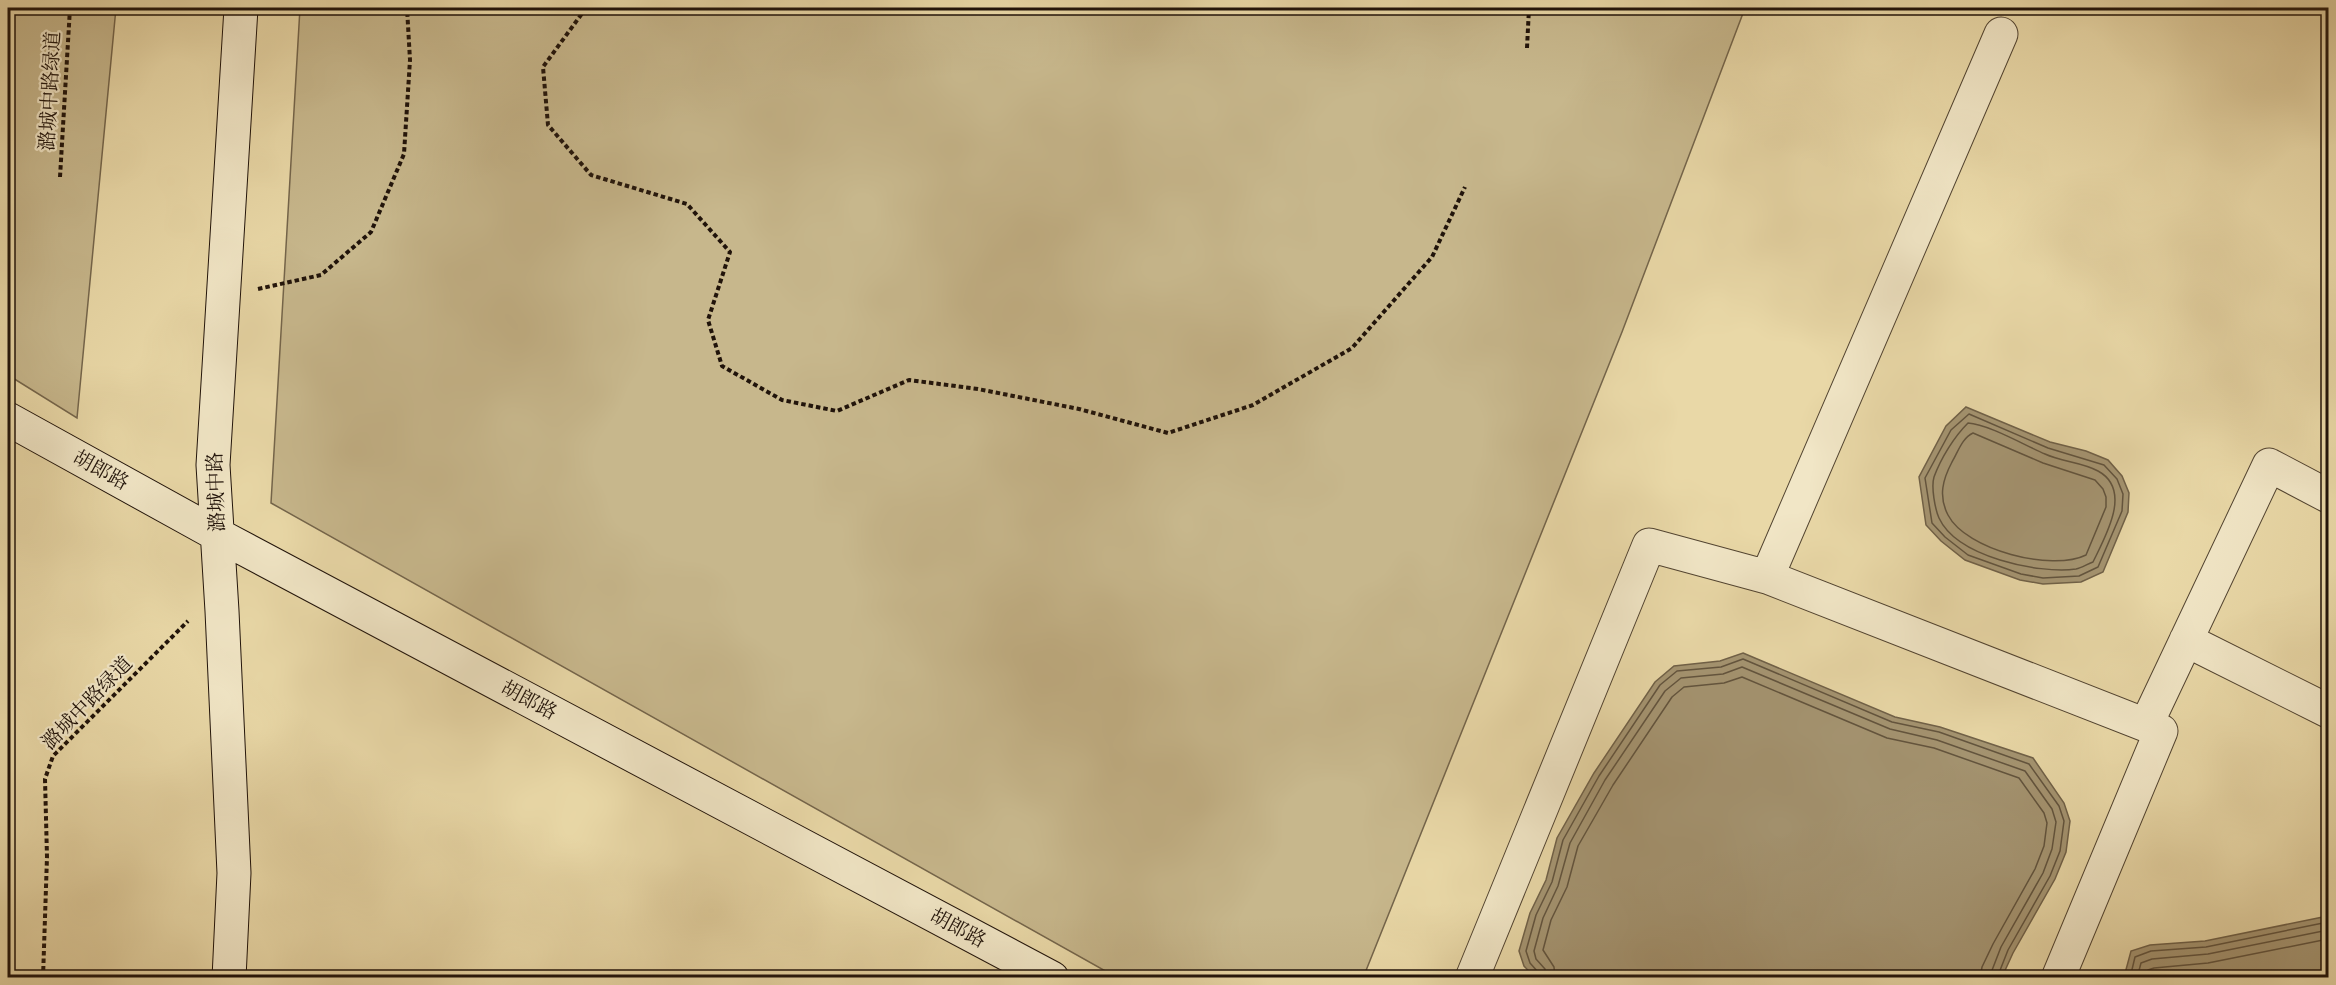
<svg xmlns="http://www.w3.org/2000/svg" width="2336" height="985" font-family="'IM FELL Double Pica','Noto Serif SC',serif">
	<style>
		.green { fill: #c7b78c; stroke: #74654b; stroke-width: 1.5 }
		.water { fill: #a59572; stroke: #706148; stroke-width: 1.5 }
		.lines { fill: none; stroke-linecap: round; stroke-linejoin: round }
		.shore { stroke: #62543e; stroke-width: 1.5 }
		.street-casing { stroke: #524431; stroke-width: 35 }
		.secondary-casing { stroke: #20130a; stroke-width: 35 }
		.path { stroke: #20130a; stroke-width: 4; stroke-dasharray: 4.5 3; stroke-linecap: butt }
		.street { stroke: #f1e6c6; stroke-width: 33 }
		.secondary { stroke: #f1e6c6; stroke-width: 33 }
		.labels { text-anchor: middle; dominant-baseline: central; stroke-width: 4.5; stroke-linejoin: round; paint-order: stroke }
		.street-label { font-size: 20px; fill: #20130a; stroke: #f1e6c6 }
	</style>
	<rect width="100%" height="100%" fill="#e9d8a7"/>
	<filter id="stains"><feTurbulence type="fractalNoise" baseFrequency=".00333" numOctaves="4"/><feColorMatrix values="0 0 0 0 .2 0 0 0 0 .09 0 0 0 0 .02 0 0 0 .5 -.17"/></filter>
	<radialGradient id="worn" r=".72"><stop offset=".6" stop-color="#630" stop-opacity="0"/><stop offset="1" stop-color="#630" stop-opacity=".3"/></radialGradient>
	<!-- green -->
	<path class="green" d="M8 8H116L77 418 8 375Z
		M300 8H1745L1622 332 1363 978 1116 977 271 503Z"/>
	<!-- water -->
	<path class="water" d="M1966 407 2050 442 2086 451 2108 460 2122 476 2129 493 2128 512 2103 572 2081 582 2043 584 2020 580 1965 560 1941 541 1926 525 1919 477 1946 426Z
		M1743 653 1895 717 1940 727 2033 758 2064 803 2070 821 2066 852 2055 879 2013 953 2002 977 1535 978 1524 966 1519 951 1530 913 1546 880 1557 838 1594 773 1655 682 1674 666 1720 661Z
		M2328 916V977H2124L2131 951 2150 945 2205 941Z"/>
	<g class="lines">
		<!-- shore -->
		<path class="shore" d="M1969 414 2048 448 2104 465 2117 479 2123 494 2122 511 2098 567 2079 576 2043 578 2021 574 1968 555 1945 537 1932 523 1925 478 1951 430Z
			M1968 423C1988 424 2026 446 2045 454 2062 462 2082 462 2098 471 2133 490 2105 537 2093 562 2087 564 2082 568 2076 569 2038 574 1957 557 1939 518 1935 509 1931 487 1934 477 1941 458 1954 437 1968 423Z
			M1973 433 2043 463 2095 480 2103 489 2106 497V507L2086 555C2052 572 1966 550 1948 515 1938 496 1943 479 1952 462 1958 452 1962 438 1973 433Z
			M1539 978 1538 972 1530 963 1526 951 1536 915 1552 882 1563 840 1599 776 1660 685 1677 671 1721 667 1743 659 1892 722 1939 732 2029 764 2059 806 2064 821 2060 851 2050 876 2008 950 1997 978
			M1546 978 1545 969 1536 959 1534 951 1543 918 1558 886 1570 843 1605 780 1665 691 1681 678 1723 674 1742 667 1890 729 1937 740 2025 771 2052 809 2056 822 2052 849 2043 873 2001 947 1989 978
			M1555 978 1554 967 1543 950 1551 920 1567 887 1578 846 1613 785 1672 697 1684 687 1724 683 1742 677 1887 738 1934 748 2019 778 2044 813 2047 823 2044 846 2035 869 1993 944 1982 967 1980 978
			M2130 978 2135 957 2151 951 2206 947 2328 922
			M2137 978 2141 963 2152 959 2208 954 2328 930
			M2146 978 2148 970 2154 968 2208 963 2328 939"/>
		<defs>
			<path id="street" d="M2001 34 1767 577 2161 731 2058 978
				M2186 640 2328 711
				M2146 725 2269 465 2328 496
				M1472 978 1649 545 1767 577"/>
			<path id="secondary" d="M8 419 218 535 1052 978
				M229 978 234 873 222 611 213 465 241 8"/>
		</defs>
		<!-- street casing -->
		<use href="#street" class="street-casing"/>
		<!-- secondary casing -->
		<use href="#secondary" class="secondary-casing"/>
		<!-- path -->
		<path class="path" d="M586 8 543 67 548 125 591 175 687 204 730 252 708 320 722 366 782 400 837 411 909 380 978 389 1079 409 1168 433 1253 405 1352 348 1432 257 1465 187
			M1527 48 1529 8
			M60 177 70 8
			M258 289 321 275 371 232 404 154 410 60 407 8
			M43 978 47 857 45 779 53 756 188 621"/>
		<!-- street -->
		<use href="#street" class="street"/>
		<!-- secondary -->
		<use href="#secondary" class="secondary"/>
	</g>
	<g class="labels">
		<!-- street labels -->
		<g class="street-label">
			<text transform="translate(50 91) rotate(-87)">潞城中路绿道</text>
			<text transform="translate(101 470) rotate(29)">胡郎路</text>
			<text transform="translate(216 492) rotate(-92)">潞城中路</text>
			<text transform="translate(529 700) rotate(28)">胡郎路</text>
			<text transform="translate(87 703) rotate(-46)">潞城中路绿道</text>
			<text transform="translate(958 928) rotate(28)">胡郎路</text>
		</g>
	</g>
	<!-- margin -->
	<rect width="2336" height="985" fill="none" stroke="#e9d8a7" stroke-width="30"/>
	<rect x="9" y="9" width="2318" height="967" fill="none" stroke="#20130a" stroke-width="3"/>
	<rect x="15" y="15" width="2306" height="955" fill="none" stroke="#20130a" stroke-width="1.5"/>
	<rect width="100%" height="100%" filter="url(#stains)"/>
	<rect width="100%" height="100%" fill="url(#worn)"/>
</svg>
